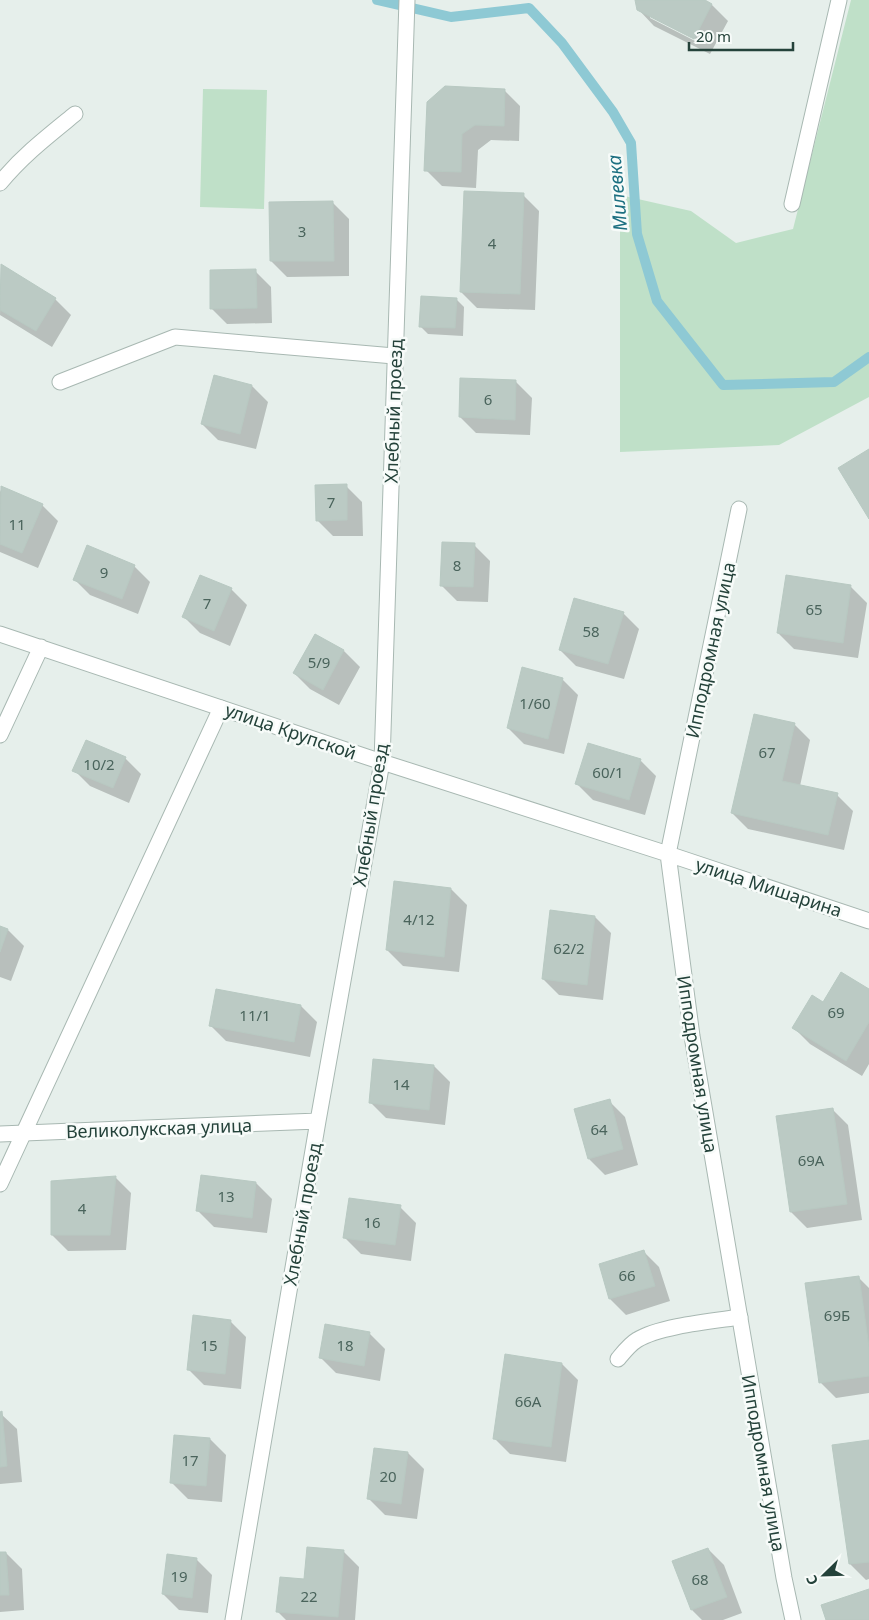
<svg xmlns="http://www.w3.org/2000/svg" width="869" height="1620" font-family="'Noto Sans',sans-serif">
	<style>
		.green { fill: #bfe0c8 }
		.shadow { fill: #0003; fill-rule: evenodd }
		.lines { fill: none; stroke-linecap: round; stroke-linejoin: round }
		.stream { stroke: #8ec9d4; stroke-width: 10 }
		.building { fill: #bbcac4; stroke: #b8c9c2 }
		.lane-casing { stroke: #a8b8b2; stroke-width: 17 }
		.street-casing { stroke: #a8b8b2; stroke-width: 17 }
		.lane { stroke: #fff; stroke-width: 15 }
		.street { stroke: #fff; stroke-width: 15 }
		.labels { text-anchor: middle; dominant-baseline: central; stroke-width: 5; stroke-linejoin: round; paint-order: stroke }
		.number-label { font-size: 15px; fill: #4a645c }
		.street-label { font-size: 18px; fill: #24423a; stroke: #f7fbf9 }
		.water-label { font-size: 19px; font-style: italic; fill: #1c6f80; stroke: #f7fbf9 }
	</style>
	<rect width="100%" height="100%" fill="#e6efeb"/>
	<!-- green -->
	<path class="green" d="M851 0H869V397L779 445 620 452V195L691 211 736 243 793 229Z
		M203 89 267 90 264 209 200 207Z"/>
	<!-- shadow -->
	<path class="shadow" d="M636 0H702L712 5 728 21 710 54 654 26 638 9ZM650 15 700 41 699 43 650 18Z
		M504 90 520 106 519 141 491 140 478 150 476 188 442 186 426 170Z
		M523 195 539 211 535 310 477 308 461 292Z
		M333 203 349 219V276L287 277 271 261Z
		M1 266 55 299 71 315 52 347 0 315Z
		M255 271 271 287 272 323 227 324 211 308Z
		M456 299 464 307 463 336 428 334 420 326Z
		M215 376 252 386 268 402 256 449 218 440 202 424Z
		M516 382 532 398 530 435 476 433 460 417Z
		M346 486 362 502 363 536H333L317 520Z
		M2 488 42 505 58 521 38 568 0 552V492Z
		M474 545 490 561 488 602 457 601 441 585Z
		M134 566 150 582 138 614 90 595 74 579Z
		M787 577 851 587 867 603 858 658 794 649 778 633Z
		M231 589 247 605 230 646 200 633 184 617Z
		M623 613 639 629 624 679 576 666 560 650Z
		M315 635 344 651 360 667 339 705 310 689 294 673Z
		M562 679 578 695 564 754 524 744 508 728Z
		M794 724 810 740 800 786 837 795 853 811 844 850 748 829 732 813Z
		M125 758 141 774 129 803 90 786 74 770Z
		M640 760 656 776 645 815 593 800 577 784Z
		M451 889 467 905 459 972 403 966 387 950Z
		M551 912 595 917 611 933 603 1000 559 995 543 979Z
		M0 927 8 930 24 946 11 981 0 977Z
		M217 990 301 1006 317 1022 310 1057 226 1041 210 1025Z
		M869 990V1064L862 1076 810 1044 794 1028 824 1004Z
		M434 1066 450 1082 445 1125 386 1118 370 1102Z
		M609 1101 625 1117 638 1165 605 1175 589 1159Z
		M832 1109 848 1125 862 1220 807 1228 791 1212Z
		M115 1177 131 1193 126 1250 68 1251 52 1235Z
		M256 1183 272 1199 267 1233 214 1227 198 1211Z
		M400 1207 416 1223 411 1261 361 1254 345 1238Z
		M643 1251 659 1267 670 1301 626 1315 610 1299 600 1265Z
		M858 1277 869 1288V1393L836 1398 820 1382Z
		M230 1321 246 1337 241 1389 204 1385 188 1369Z
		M369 1333 385 1349 380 1381 336 1373 320 1357Z
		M506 1356 562 1364 578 1380 566 1462 510 1454 494 1438Z
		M0 1413 17 1429 22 1482 0 1484Z
		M210 1439 226 1455 222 1502 188 1499 172 1483Z
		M869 1441V1579L866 1580 850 1564Z
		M375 1449 408 1453 424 1469 417 1519 385 1515 369 1499Z
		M708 1549 724 1565 742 1613 723 1620H702L692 1610Z
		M343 1551 359 1567 355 1620H286L278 1612Z
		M0 1553H6L22 1569 24 1610 0 1612Z
		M196 1559 212 1575 208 1613 179 1610 163 1594Z"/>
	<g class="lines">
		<!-- stream -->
		<path class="stream" d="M377 0 451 17 529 8 562 43 613 112 631 143 637 234 657 301 723 385 834 382 869 357"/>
	</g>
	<!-- building -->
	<path class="building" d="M635 0H705L712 4 694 39 637 10Z
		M445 86 505 89 504 126 475 125 462 134 461 172 424 171 427 102Z
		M464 191 524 193 520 294 460 292Z
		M333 201 334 261H270L269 202Z
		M1 264 56 298 36 331 0 310Z
		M256 269 257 308 210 309V270Z
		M421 296 457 298 455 328 419 327Z
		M214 375 252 385 240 434 201 424Z
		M460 378 516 380 515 420 459 417Z
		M869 449V519L838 468Z
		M347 484V520L316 521 315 485Z
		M1 486 43 504 22 553 0 544Z
		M442 542 475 543 473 587 440 586Z
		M87 545 135 565 122 599 73 580Z
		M200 575 232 588 214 631 182 617Z
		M786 575 851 585 843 643 777 633Z
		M574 598 624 612 608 664 559 650Z
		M315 634 344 650 323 690 293 673Z
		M522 667 563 678 548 739 507 728Z
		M754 714 795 723 782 781 838 793 828 835 731 813Z
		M86 740 126 757 113 788 72 771Z
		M588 743 641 759 629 800 575 784Z
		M394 881 451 888 444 957 386 950Z
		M550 910 595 916 587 985 542 979Z
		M0 926 8 929 0 952Z
		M841 972 869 989V1022L846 1061 792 1028 812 995 823 1002Z
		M216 989 301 1005 294 1042 209 1026Z
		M373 1059 434 1065 429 1110 369 1103Z
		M610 1099 623 1149 588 1159 574 1109Z
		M833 1108 847 1204 790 1212 776 1116Z
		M201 1175 256 1182 252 1218 196 1211Z
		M116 1176 110 1235H51V1181Z
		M349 1198 401 1205 395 1245 343 1238Z
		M644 1250 655 1286 609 1299 599 1264Z
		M859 1276 869 1347V1376L819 1383 805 1283Z
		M193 1315 231 1320 225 1374 187 1370Z
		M325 1324 370 1332 364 1366 319 1358Z
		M505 1354 562 1363 551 1447 493 1439Z
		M2 1411 7 1466 0 1467V1412Z
		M174 1435 210 1438 206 1486 170 1483Z
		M869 1440V1562L849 1564 832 1445Z
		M374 1448 408 1452 401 1504 367 1499Z
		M307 1547 344 1550 338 1617 276 1612 280 1577 304 1579Z
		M708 1548 727 1597 691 1610 672 1561Z
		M0 1552H6L9 1595H0Z
		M167 1554 197 1558 192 1598 162 1594Z
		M869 1589V1620H826L821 1605Z"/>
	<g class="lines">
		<defs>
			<path id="lane" d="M60 382 175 337 394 356
				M0 1184 221 708
				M618 1359C623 1353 630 1344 637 1340 659 1326 713 1321 740 1317"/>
			<path id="street" d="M0 183C22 156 48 136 75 114
				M792 204 839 0
				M739 509 668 854 692 1036 784 1578 793 1620
				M0 634 382 762 668 854 869 921
				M0 735 41 647
				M0 1134 318 1121
				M233 1620 318 1121 382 762 407 0"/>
		</defs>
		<!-- lane casing -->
		<use href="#lane" class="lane-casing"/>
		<!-- street casing -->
		<use href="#street" class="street-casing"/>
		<!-- lane -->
		<use href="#lane" class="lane"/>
		<!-- street -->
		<use href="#street" class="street"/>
	</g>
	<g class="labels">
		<!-- number labels -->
		<g class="number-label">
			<text x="302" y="231">3</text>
			<text x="492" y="243">4</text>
			<text x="488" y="399">6</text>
			<text x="331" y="502">7</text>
			<text x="17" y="524">11</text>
			<text x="457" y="565">8</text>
			<text x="104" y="572">9</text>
			<text x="207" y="603">7</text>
			<text x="814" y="609">65</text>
			<text x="591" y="631">58</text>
			<text x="319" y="662">5/9</text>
			<text x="535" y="703">1/60</text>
			<text x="767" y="752">67</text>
			<text x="99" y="764">10/2</text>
			<text x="608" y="772">60/1</text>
			<text x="419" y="919">4/12</text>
			<text x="569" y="948">62/2</text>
			<text x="836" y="1012">69</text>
			<text x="255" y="1015">11/1</text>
			<text x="401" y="1084">14</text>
			<text x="599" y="1129">64</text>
			<text x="811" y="1160">69А</text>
			<text x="226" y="1196">13</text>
			<text x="82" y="1208">4</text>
			<text x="372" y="1222">16</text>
			<text x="627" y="1275">66</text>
			<text x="837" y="1315">69Б</text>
			<text x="209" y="1345">15</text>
			<text x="345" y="1345">18</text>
			<text x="528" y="1401">66А</text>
			<text x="190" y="1460">17</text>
			<text x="388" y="1476">20</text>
			<text x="179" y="1576">19</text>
			<text x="700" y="1579">68</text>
			<text x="309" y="1596">22</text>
		</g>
		<!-- street labels -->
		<g class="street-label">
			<text transform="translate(393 411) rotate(-88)">Хлебный проезд</text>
			<text transform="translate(710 650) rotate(-78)">Ипподромная улица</text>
			<text transform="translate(291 731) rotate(19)">улица Крупской</text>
			<text transform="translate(370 815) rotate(-81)">Хлебный проезд</text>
			<text transform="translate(769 887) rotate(18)">улица Мишарина</text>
			<text transform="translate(698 1064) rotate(81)">Ипподромная улица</text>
			<text transform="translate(159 1128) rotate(-2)">Великолукская улица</text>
			<text transform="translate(302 1214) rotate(-80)">Хлебный проезд</text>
			<text transform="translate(764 1463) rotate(80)">Ипподромная улица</text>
		</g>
		<!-- water labels -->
		<g class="water-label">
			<text transform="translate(617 193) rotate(-95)">Милевка</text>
		</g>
	</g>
	<!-- north arrow -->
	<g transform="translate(824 1575) rotate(247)" stroke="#f7fbf9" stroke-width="4" paint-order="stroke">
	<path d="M0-4L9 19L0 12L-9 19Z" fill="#24423a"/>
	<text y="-8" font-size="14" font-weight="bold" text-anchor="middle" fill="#24423a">С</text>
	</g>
	<!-- scale -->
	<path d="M689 42v8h104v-8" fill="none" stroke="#24423a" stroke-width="2.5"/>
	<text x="696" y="42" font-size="15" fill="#24423a" stroke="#f7fbf9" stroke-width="4" paint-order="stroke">20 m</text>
</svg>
